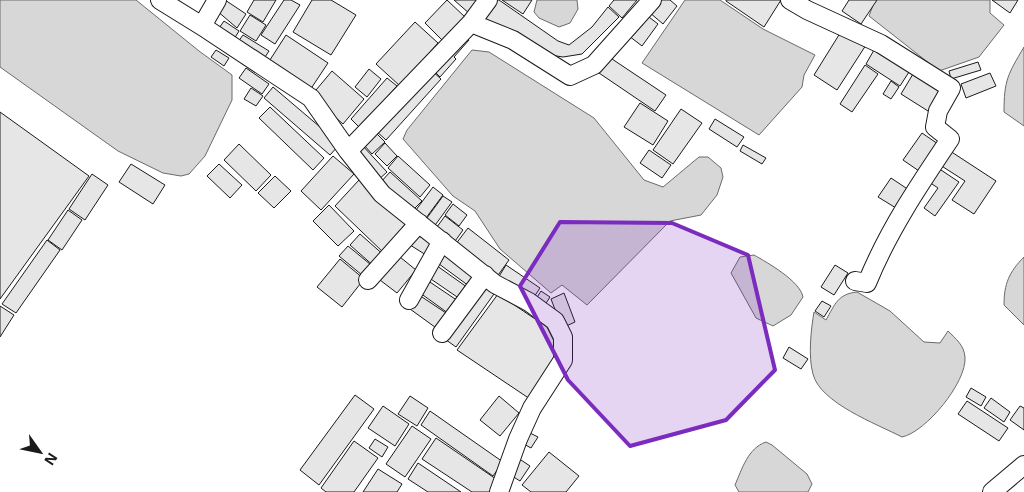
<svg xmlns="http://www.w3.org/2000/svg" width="1024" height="492" font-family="'Noto Sans',sans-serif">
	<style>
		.water { fill: #d7d7d7; stroke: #6a6a6a }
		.building { fill: #e6e6e6; stroke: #1a1a1a }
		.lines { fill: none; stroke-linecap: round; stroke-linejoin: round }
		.street-casing { stroke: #1a1a1a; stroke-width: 20 }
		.street { stroke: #fff; stroke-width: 18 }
		.marked { fill: #7b2cbf; fill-opacity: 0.2; stroke: #7b2cbf; stroke-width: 4; stroke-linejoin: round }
	</style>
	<rect width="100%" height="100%" fill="#fff"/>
	<!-- water -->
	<path class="water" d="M0 0H136L199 51 232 75V100L205 156 189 174 181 176 163 173 118 151 0 67Z
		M537 0H577L578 9 570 23 559 27 539 18 534 12Z
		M685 0H720L763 29 815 55 804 75 802 87 759 135 642 63Z
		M875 0H990V13L1004 25 979 57 939 71 869 16Z
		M1024 47V126L1004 112C1004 80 1008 74 1024 47Z
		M472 50 489 52 594 118 644 180 663 187 699 157H708L721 168 723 177 717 195 701 215 670 221 587 305 562 285 551 293 500 249 475 211 453 196 403 139 407 130Z
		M754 255C768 263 800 281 803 297L791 315 773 326 756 318 731 273 740 257Z
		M1024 257V325L1004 305C1004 284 1009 272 1024 257Z
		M857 292 890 311 924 342 940 343 948 331C956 339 964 345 965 357 967 382 926 432 902 437 877 424 820 403 813 374 808 357 811 329 814 312L826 320C835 304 838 294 857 292Z
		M766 442 772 445 807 474 812 484 808 492H739L735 485C742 469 748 448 766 442Z"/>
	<!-- building -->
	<path class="building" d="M225 0 246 14 237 28 216 10Z
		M254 0H276L263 22 247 12Z
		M284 0H291L300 5 275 44 261 35Z
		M312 0H331L356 15 331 55 293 32Z
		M447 0 466 18 443 41 425 23Z
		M454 0H483L470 14Z
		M493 0H499L558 41 569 45 592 27 608 7 619 17 582 54 563 57 550 55 481 18Z
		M502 0H532L523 14Z
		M614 0H637L622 18 609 6Z
		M658 0H670L677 6 663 24 649 12Z
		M781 0 764 27 726 1V0Z
		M849 0H877L861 24 842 11Z
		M992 0H1018L1010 13Z
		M645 14 658 24 642 46 629 36Z
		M250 15 266 25 256 41 240 31Z
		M224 21 239 31 231 44 215 34Z
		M415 22 438 43 400 86 376 64Z
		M842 30 866 45 837 90 814 75Z
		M462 34 469 40 454 57 456 59 440 77 431 68Z
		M243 35 269 51 261 63 235 46Z
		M286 35 328 63 310 90 268 63Z
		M216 50 229 58 224 66 211 57Z
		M874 50 909 72 900 86 866 64Z
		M609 57 666 95 655 111 599 73Z
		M978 62 981 70 951 79 949 71Z
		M865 65 878 74 852 112 840 104Z
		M246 68 269 84 262 94 239 78Z
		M369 69 381 79 367 97 355 87Z
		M430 69 441 79 386 140 375 130Z
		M332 71 364 99 343 124 311 96Z
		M990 73 996 86 966 98 961 84Z
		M913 74 941 91 928 111 901 94Z
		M387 78 397 86 360 128 351 119Z
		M891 81 899 87 891 99 883 94Z
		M273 87 340 144 330 155 264 98Z
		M251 88 263 96 256 106 244 99Z
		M640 103 668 121 653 145 624 127Z
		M270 107 324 158 313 170 259 118Z
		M681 109 702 123 673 164 653 150Z
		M0 112 89 176 0 299Z
		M715 119 744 137 737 147 709 129Z
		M375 132 385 142 372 154 363 144Z
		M922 133 938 144 919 171 903 160Z
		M385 143 397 156 387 166 375 154Z
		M239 144 271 175 256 191 224 160Z
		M361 144 387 172 377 181 351 154Z
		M743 145 766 158 762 164 740 151Z
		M947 149 996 181 974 214 952 200 965 181 937 163Z
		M649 150 671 165 662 178 640 163Z
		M333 156 354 174 321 210 301 191Z
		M398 156 430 185 420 197 388 168Z
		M131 164 165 185 153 204 119 182Z
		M219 164 242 185 230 198 207 176Z
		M935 166 959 182 935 216 924 208 938 188 926 180Z
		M390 172 422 201 412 211 380 183Z
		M92 174 108 185 85 220 69 209Z
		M275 176 291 191 274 208 258 193Z
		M891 178 909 190 896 208 878 197Z
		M359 180 411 229 386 255 335 206Z
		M433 187 443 195 423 222 413 214Z
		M443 196 452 202 433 228 424 222Z
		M453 204 467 215 459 226 445 215Z
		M329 205 354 231 338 246 313 221Z
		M68 210 82 220 62 250 48 240Z
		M445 216 463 230 453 244 434 231Z
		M468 228 509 260 496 278 455 245Z
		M413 232 433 245 426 255 407 243Z
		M360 234 386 257 376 268 350 245Z
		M47 240 60 250 16 313 2 304Z
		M348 246 376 269 368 280 339 256Z
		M443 249 481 277 473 289 435 261Z
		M395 253 416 270 397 293 376 277Z
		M340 259 364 279 342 307 317 287Z
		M433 263 471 290 463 301 425 275Z
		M506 265 540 288 532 300 498 278Z
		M835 265 848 273 834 295 821 287Z
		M424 278 461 303 452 316 416 290Z
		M480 284 494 294 456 347 442 337Z
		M541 291 550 297 543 308 534 302Z
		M564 293 575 322 562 328 551 299Z
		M498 294 547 327 556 345 557 364 533 401 457 350Z
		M419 295 449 315 439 330 410 309Z
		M822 301 831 306 824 317 815 311Z
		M0 306 14 315 0 337Z
		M789 347 808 359 801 369 783 358Z
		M971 388 986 397 981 406 966 397Z
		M355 395 374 409 319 485 300 470Z
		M410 396 428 408 417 426 398 414Z
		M499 396 519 413 500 436 480 420Z
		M991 398 1010 412 1004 422 984 408Z
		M967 401 1008 428 999 441 958 414Z
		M383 406 409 424 395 446 368 428Z
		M1020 406 1024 408V430L1010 420Z
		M430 411 503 462 493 476 421 425Z
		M412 426 431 439 405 477 386 464Z
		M528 432 538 437 531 448 522 443Z
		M436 438 496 479 492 492H472L422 459Z
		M375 439 388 447 382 457 369 448Z
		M354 441 378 458 354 492H326L321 488Z
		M549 452 579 476 566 492H531L522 485Z
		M518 458 530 466 520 481 509 474Z
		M418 463 461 492H428L408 479Z
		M378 469 402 484 397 492H363Z"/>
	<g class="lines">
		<defs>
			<path id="street" d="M160 0 202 26
				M217 0 202 26 311 98 348 151 382 194 495 284 529 302 555 321 563 337V360L532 408 518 439 499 492
				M790 0 807 10 881 44 951 88 938 111 935 127 950 139C919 185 888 231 867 283L855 281
				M471 23 488 0
				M348 151 471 23 513 40 570 76 594 65 652 0
				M368 280 419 223
				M409 300 442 241
				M442 333 485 275
				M992 492 1024 465"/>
		</defs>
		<!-- street casing -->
		<use href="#street" class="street-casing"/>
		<!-- street -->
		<use href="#street" class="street"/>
	</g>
	<!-- marked area -->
	<path class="marked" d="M560 222 672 223 748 255 775 370 726 420 630 446 568 380 520 286Z"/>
	<!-- north arrow -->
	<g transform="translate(40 452) rotate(123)" stroke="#ffffff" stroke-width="4" paint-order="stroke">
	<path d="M0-4L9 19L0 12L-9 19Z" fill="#1a1a1a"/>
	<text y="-8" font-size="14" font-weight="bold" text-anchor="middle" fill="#1a1a1a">N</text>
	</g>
</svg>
